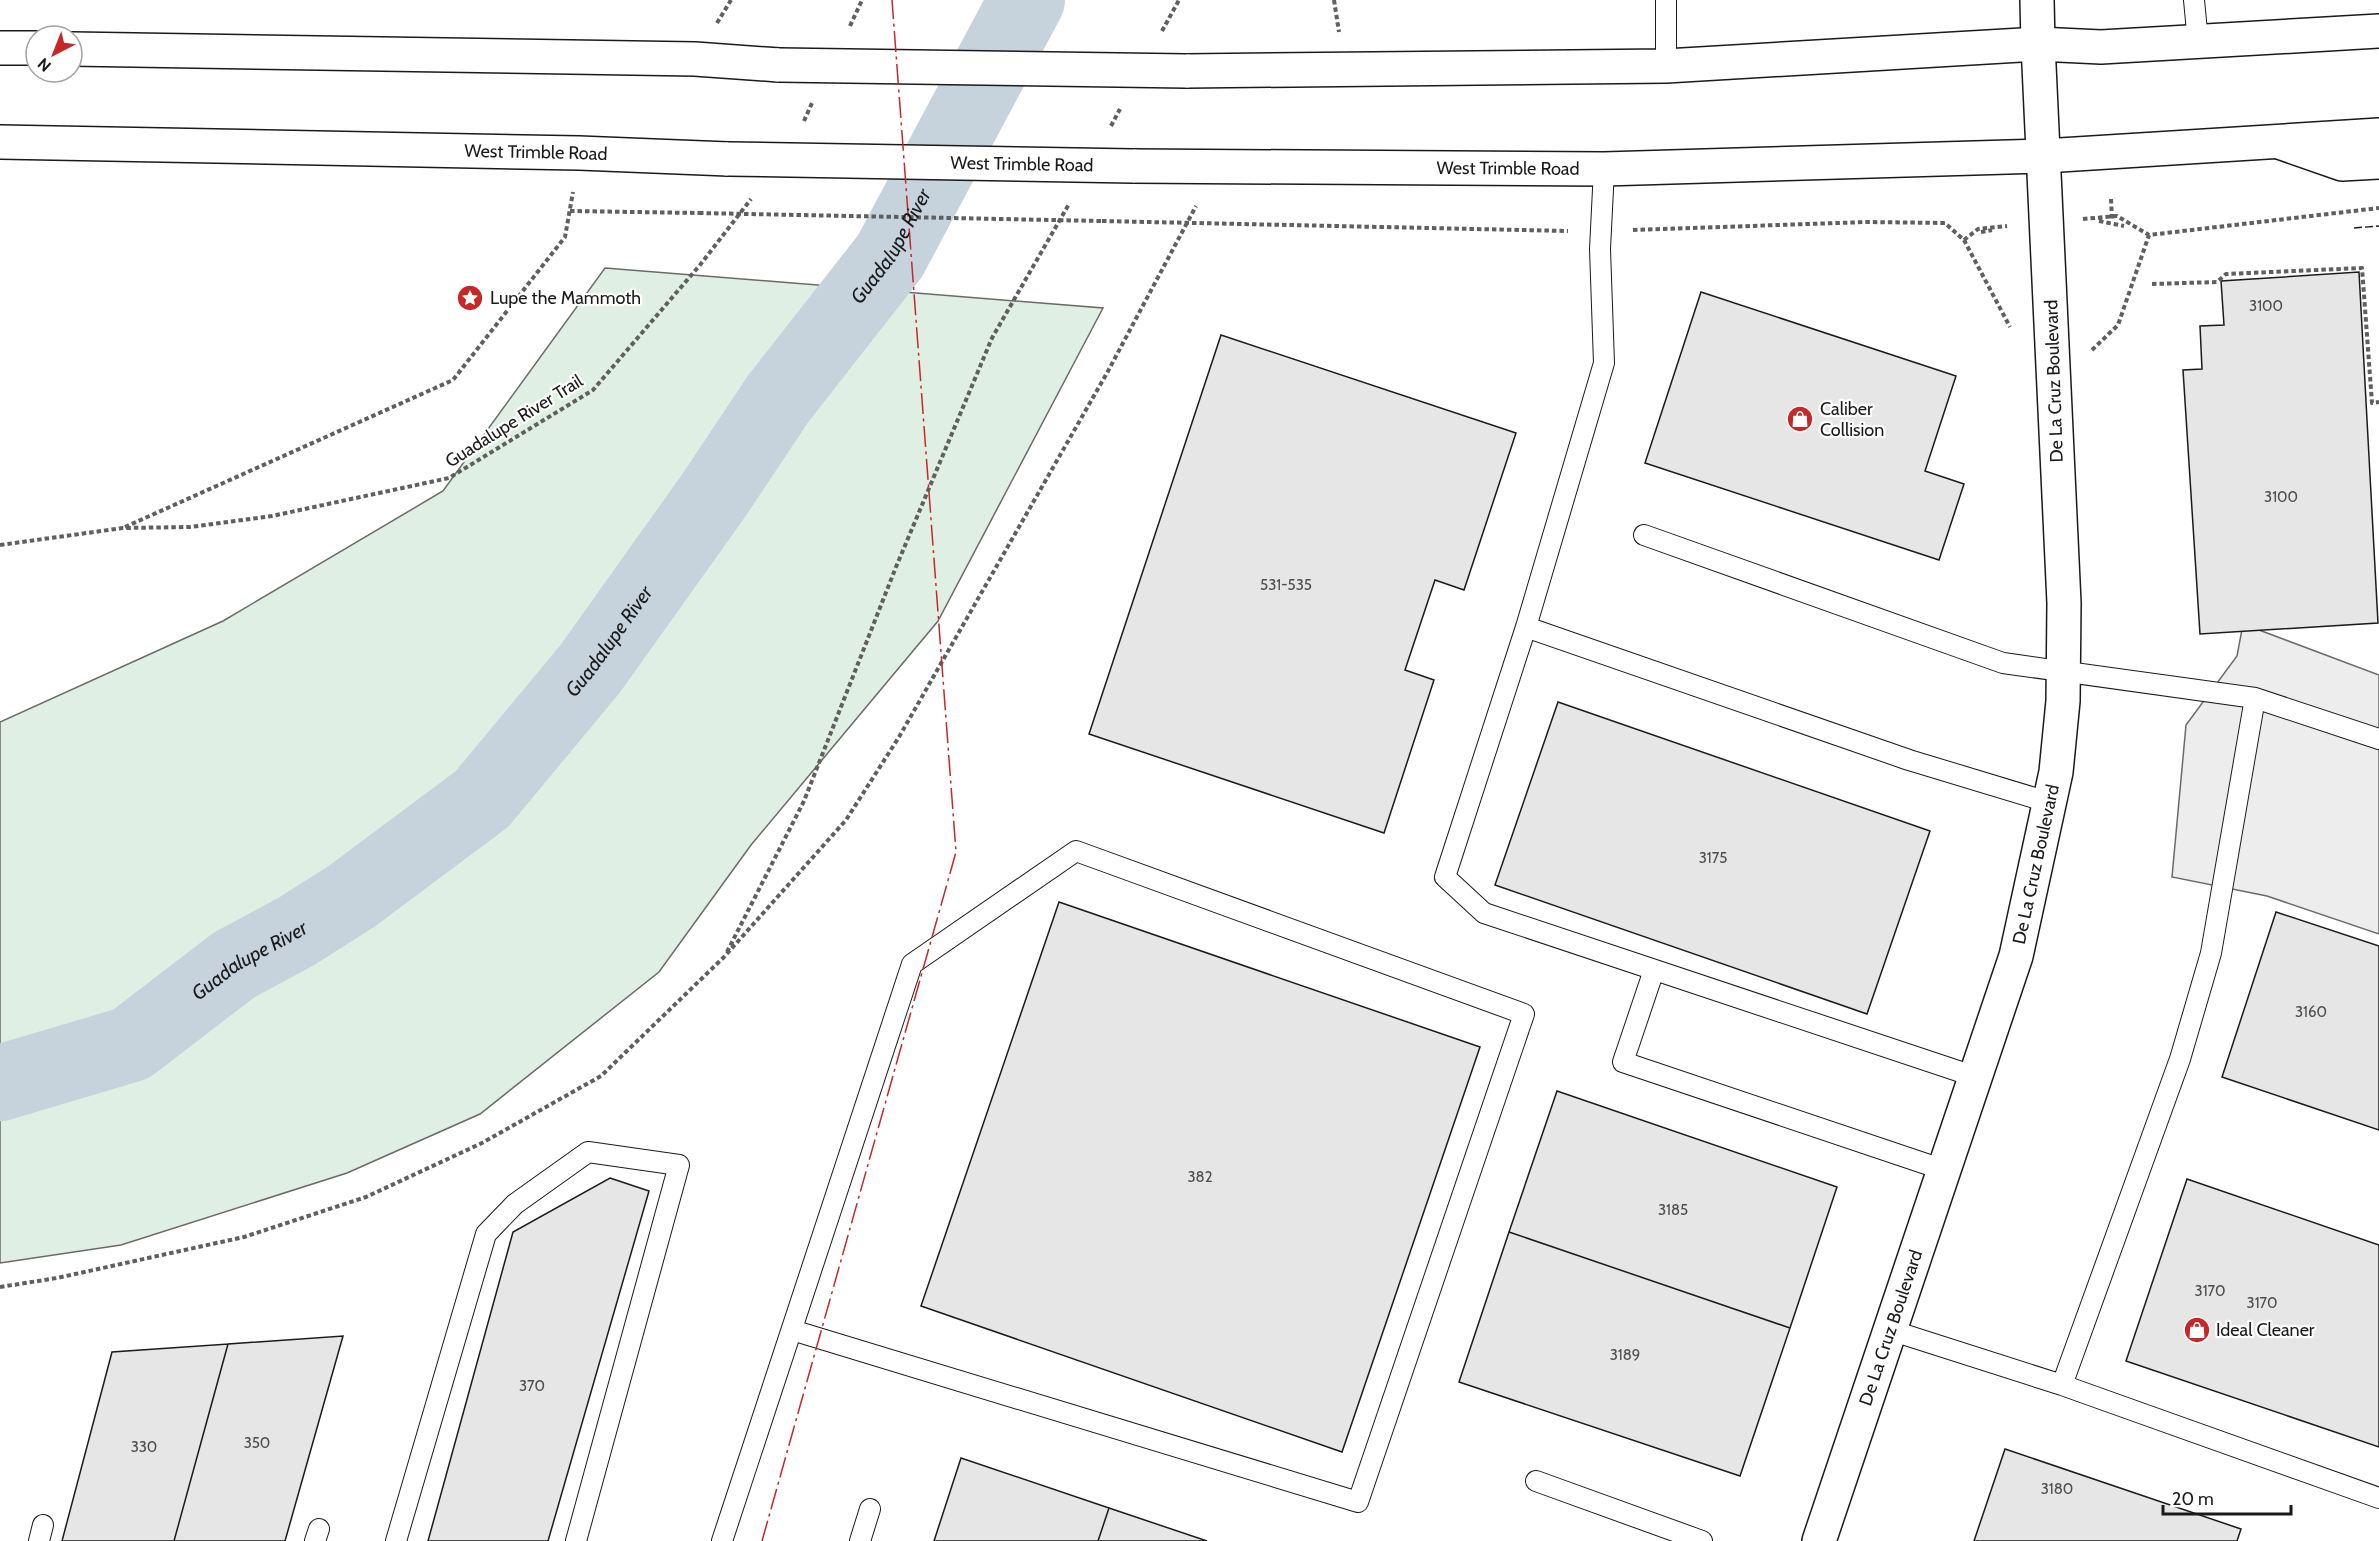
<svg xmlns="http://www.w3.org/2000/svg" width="2379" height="1541" viewBox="0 0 2379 1541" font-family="Cabin,sans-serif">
<rect width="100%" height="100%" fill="#fff"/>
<path fill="#e0efe3" stroke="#6a6a6a" stroke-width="1.5" d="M 605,268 L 1103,308 L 938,621 L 751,845 L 659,972 L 480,1114 L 347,1173 L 121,1245 L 0,1263 L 0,722 L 223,621 L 443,491 Z"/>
<path fill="#ededed" stroke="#6a6a6a" stroke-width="1.5" d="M 2243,624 L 2379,675 L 2379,934 L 2267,896 L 2172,877 L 2186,725 L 2237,656 Z"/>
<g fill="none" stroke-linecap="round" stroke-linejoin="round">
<path stroke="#c6d2dc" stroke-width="76" id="s1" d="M 0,1083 L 131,1044 L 234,965 L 297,931 L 352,896 L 482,799 L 590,669 L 712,498 L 778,399 L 890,256 L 1027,0"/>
</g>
<path fill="#e6e6e6" stroke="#1a1a1a" stroke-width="1.5" d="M 2359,272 L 2378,623 L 2200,634 L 2183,370 L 2202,369 L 2200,326 L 2224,325 L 2221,281 Z
M 1701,292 L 1956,376 L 1925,471 L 1964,484 L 1939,560 L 1645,463 Z
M 1221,335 L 1516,433 L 1464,590 L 1435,580 L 1405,670 L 1434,680 L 1384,833 L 1089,734 Z
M 1558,702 L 1930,831 L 1867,1014 L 1495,885 Z
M 1059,902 L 1480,1047 L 1342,1452 L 921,1306 Z
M 2276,912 L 2379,946 L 2379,1130 L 2222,1077 Z
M 1557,1091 L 1837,1187 L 1790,1328 L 1509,1232 Z
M 610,1178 L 649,1191 L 548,1541 L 428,1541 L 513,1232 Z
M 2187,1179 L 2379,1245 L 2379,1447 L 2126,1361 Z
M 1509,1232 L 1790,1328 L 1740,1476 L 1459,1382 Z
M 343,1336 L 285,1541 L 174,1541 L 228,1344 Z
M 228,1344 L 174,1541 L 62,1541 L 112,1352 Z
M 2005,1449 L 2241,1529 L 2237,1541 L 1974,1541 Z
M 961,1458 L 1109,1508 L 1098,1541 L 934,1541 Z
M 1109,1508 L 1207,1541 L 1098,1541 Z"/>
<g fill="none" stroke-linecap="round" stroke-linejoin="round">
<g stroke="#1a1a1a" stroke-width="22">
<path id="service" d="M 2194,0 L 2198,42
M 1666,66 L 1666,0
M 1604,169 L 1600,249 L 1604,363 L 1526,627 L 1445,877 L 1484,913 L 1976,1077
M 1644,535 L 2003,663 L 2255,698 L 2379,739
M 1526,627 L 1909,760 L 2051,803
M 1654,970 L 1623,1062 L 1944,1170
M 1890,1330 L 2062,1385 L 2379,1498
M 2062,1385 L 2180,1059 L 2211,953 L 2255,698
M 1536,1481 L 1702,1541
M 39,1541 L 43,1525
M 315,1541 L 319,1529
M 396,1541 L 486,1234 L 515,1204 L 588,1152 L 679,1165 L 576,1541
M 722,1541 L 912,964 L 1076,851 L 1524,1014 L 1358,1502 L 792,1330
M 860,1541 L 870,1509"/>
</g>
<g stroke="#1a1a1a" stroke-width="36">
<path id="minor" d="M 2037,0 L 2038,44"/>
</g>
<g stroke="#1a1a1a" stroke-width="36">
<g id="secondary">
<path id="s2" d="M 1819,1541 L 2016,956 L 2056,772 L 2063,701 L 2064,603 L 2038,44"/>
</g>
</g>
<g stroke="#1a1a1a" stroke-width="36">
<g id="primary">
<path d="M 0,48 L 36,48"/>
<path d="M 72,49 L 695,59 L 779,65"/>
<path d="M 1186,71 L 1666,66 L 2038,44 L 2101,47 L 2379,31"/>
<path id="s3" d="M 0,142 L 579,153 L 728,159"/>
<path id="s4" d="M 1133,166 L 1604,169 L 2044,156 L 2379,135"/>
</g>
</g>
<g stroke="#1a1a1a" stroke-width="36">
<path id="motorway" d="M 2279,142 L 2342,164 L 2379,162"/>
</g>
<path stroke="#5f5f5f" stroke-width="4" stroke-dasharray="4.5 3" stroke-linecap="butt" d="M 1334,0 L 1339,32
M 717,23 L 731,0
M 850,26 L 862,0
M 1162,31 L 1179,0
M 804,121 L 812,103
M 1111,126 L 1120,109
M 2111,199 L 2112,219
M 570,211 L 699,213
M 2083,219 L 2117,216 L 2149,235 L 2379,208
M 1102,221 L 1568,231
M 2099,221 L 2124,226
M 1633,230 L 1866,222 L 1945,223 L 1964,240 L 2010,327
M 1981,232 L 1992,230
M 1964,240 L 1978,229 L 2007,226
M 2152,284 L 2217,282 L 2226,274 L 2362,268 L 2372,403 L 2379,402
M 2092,350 L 2118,325 L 2149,235
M 125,527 L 453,380 L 565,237 L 573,192
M 0,545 L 123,528 L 190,527 L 272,516 L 449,478 L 593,390 L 700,265 L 751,199
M 727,952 L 804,801 L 896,567 L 992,338 L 1069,204
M 0,1287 L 57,1278 L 244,1237 L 366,1197 L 482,1143 L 601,1076 L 724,957 L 846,820 L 899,737 L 1107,373 L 1196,206"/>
<use href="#service" stroke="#fff" stroke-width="20"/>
<use href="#minor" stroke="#fff" stroke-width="33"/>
<use href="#secondary" stroke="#fff" stroke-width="33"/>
<use href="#primary" stroke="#fff" stroke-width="33"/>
<use href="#motorway" stroke="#fff" stroke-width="33"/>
<g stroke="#1a1a1a" stroke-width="36" stroke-linecap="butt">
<g id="primary-bridge">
<path d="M 779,65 L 1186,71"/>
<path id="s5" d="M 728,159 L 1133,166"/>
</g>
</g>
<path stroke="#5f5f5f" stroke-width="4" stroke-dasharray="4.5 3" stroke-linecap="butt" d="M 699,213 L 1102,221"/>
<use href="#primary-bridge" stroke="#fff" stroke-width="33"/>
<path stroke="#1a1a1a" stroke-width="1.5" stroke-dasharray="8 3" stroke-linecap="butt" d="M 2354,228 L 2379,226"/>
<path stroke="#c62828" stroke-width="1.5" stroke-dasharray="21 4.5 3 4.5" stroke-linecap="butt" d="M 762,1541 L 956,852 L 892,0"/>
</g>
<defs>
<g id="sight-disc" transform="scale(1.35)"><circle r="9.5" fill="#c62828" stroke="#fff"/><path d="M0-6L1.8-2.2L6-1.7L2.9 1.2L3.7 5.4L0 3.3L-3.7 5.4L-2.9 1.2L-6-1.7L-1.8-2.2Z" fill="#fff"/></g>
<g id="shop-disc" transform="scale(1.35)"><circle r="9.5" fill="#c62828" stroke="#fff"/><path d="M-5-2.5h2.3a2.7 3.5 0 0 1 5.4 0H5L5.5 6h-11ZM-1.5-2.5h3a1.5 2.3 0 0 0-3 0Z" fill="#fff"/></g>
</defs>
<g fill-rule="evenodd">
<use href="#sight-disc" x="470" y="298"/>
<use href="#shop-disc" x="1800" y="419"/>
<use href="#shop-disc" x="2197" y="1330"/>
</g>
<g text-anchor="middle" stroke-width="4.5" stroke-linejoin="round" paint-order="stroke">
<g font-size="15" fill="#4d4d4d">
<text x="2266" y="311">3100</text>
<text x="2281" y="502">3100</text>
<text x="1286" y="590">531-535</text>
<text x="1713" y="863">3175</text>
<text x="2311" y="1017">3160</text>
<text x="1200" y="1182">382</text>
<text x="1673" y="1215">3185</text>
<text x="2210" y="1296">3170</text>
<text x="2262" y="1308">3170</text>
<text x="1625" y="1360">3189</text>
<text x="532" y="1391">370</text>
<text x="257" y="1448">350</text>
<text x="144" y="1452">330</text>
<text x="2057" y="1494">3180</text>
</g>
<g font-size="18" fill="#1a1a1a" stroke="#fff">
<text dy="6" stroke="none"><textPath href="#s3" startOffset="536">West Trimble Road</textPath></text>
<text dy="6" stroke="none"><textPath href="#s5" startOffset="294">West Trimble Road</textPath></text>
<text dy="6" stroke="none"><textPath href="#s4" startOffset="375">West Trimble Road</textPath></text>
<text transform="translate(2054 381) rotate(-92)" y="6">De La Cruz Boulevard</text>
<text transform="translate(514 421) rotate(-32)" y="6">Guadalupe River Trail</text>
<text dy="6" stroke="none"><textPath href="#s2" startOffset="711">De La Cruz Boulevard</textPath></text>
<text dy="6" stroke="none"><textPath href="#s2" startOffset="225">De La Cruz Boulevard</textPath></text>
</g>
<g font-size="18" fill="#1a1a1a" stroke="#fff" text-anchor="start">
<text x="490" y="304">Lupe the Mammoth</text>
<text x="1820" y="415">Caliber<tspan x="1820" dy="21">Collision</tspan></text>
<text x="2216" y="1336">Ideal Cleaner</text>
</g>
<g font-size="20" font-style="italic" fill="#1a1a1a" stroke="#fff">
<text dy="7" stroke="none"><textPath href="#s1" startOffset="1254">Guadalupe River</textPath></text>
<text dy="7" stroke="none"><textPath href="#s1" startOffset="768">Guadalupe River</textPath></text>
<text dy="7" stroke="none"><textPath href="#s1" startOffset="282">Guadalupe River</textPath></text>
</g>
</g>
<g transform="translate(54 54) rotate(222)"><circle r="28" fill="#ffffff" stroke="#a3a3a3" stroke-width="1.5"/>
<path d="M0-4.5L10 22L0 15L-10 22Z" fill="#c62828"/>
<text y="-9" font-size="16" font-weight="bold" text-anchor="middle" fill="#1a1a1a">N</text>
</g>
<path d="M2163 1505v9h128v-9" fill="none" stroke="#1a1a1a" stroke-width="3"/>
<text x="2172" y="1505" font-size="18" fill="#1a1a1a" stroke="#ffffff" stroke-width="4.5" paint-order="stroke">20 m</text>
</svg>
